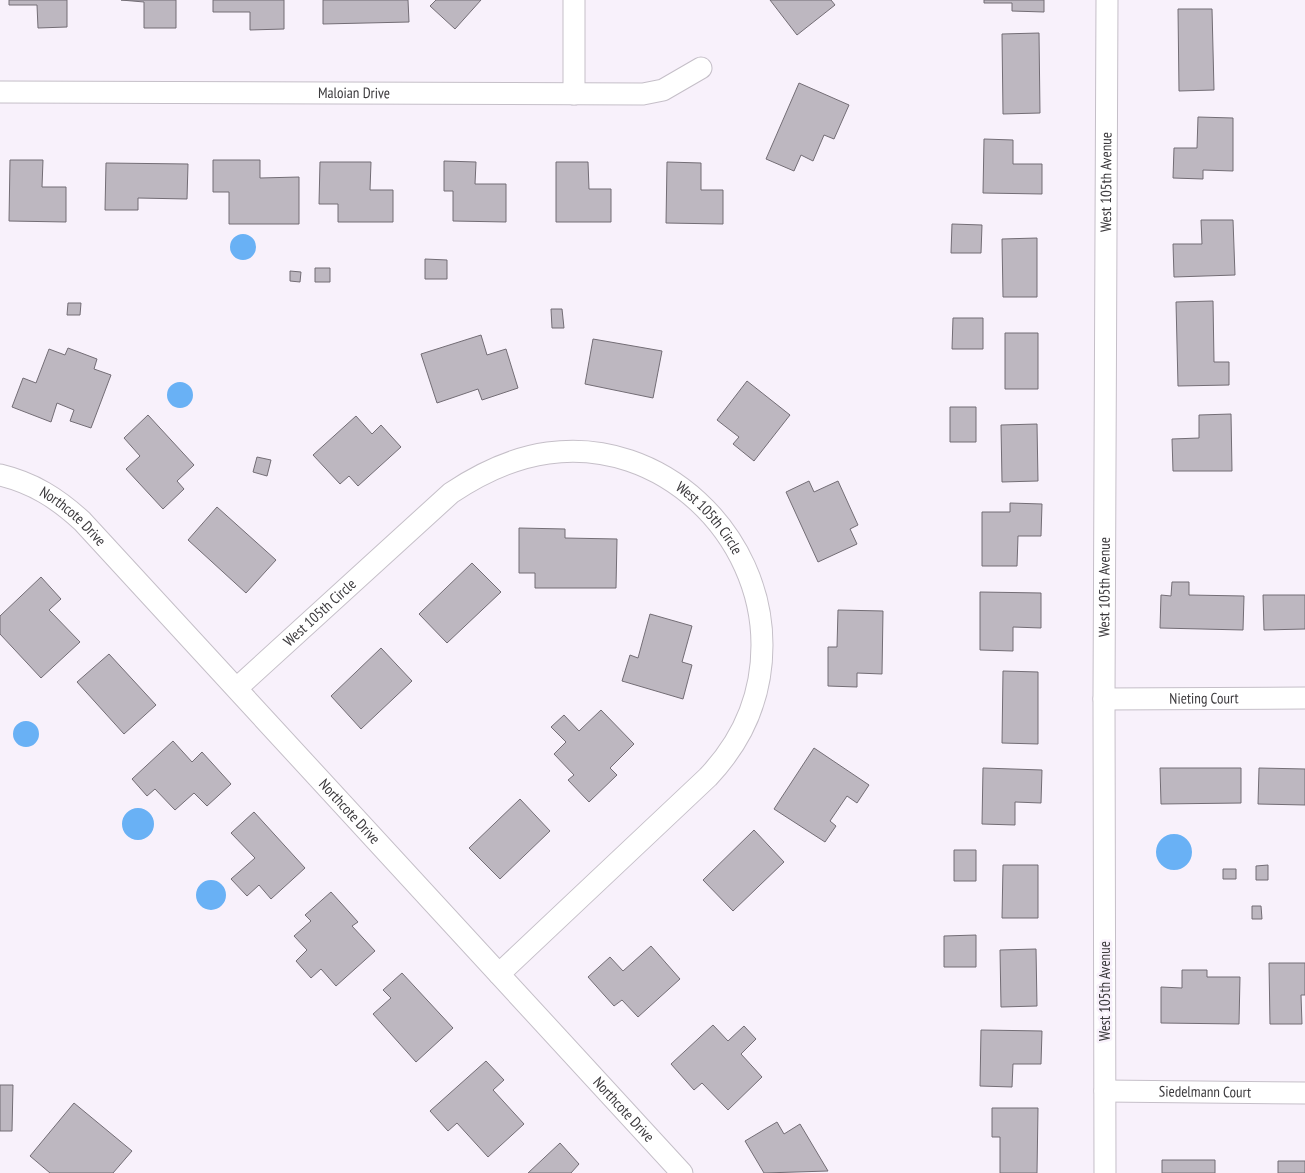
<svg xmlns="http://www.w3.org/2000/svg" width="1305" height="1173" viewBox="0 0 1305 1173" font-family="'PT Sans Narrow',sans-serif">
<rect width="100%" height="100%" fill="#f8f1fb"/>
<path fill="#69b1f5" d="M230 247a13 13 0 1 1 26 0a13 13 0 1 1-26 0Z
M167 395a13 13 0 1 1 26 0a13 13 0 1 1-26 0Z
M13 734a13 13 0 1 1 26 0a13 13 0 1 1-26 0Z
M122 824a16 16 0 1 1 32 0a16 16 0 1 1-32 0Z
M1156 852a18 18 0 1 1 36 0a18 18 0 1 1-36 0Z
M196 895a15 15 0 1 1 30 0a15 15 0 1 1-30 0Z"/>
<path fill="#bdb7c0" stroke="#736d75" d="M 9,0 L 67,0 L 67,27 L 38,28 L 37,5 L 9,5 Z
M 121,0 L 176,0 L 176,28 L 144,28 L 144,2 Z
M 213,0 L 284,0 L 284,29 L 250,30 L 250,12 L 213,12 Z
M 323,0 L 408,0 L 409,22 L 323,24 Z
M 436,0 L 481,0 L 455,29 L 430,6 Z
M 770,0 L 831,0 L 835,5 L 797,35 Z
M 984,0 L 1044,0 L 1044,12 L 1012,11 L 1012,3 L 984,3 Z
M 1178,9 L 1212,9 L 1214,90 L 1179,91 Z
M 1039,33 L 1040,113 L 1003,114 L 1002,34 Z
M 799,83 L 849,105 L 834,139 L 824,135 L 813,161 L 801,155 L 794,171 L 766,159 Z
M 1198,117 L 1233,118 L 1233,171 L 1203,170 L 1203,179 L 1173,178 L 1174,148 L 1197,148 Z
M 984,139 L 1013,140 L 1013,164 L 1042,164 L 1042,194 L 983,193 Z
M 10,160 L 43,160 L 42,187 L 66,187 L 66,222 L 9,221 Z
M 213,160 L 260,160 L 260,178 L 299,177 L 299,224 L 229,224 L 229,192 L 213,192 Z
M 444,161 L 476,162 L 475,184 L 506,184 L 506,222 L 453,221 L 453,191 L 444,191 Z
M 320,162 L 371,162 L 370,190 L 393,190 L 393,222 L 338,222 L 338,204 L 319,204 Z
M 556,162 L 588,162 L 589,189 L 611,189 L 611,222 L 556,222 Z
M 667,162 L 701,163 L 701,190 L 723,190 L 723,224 L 666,223 Z
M 106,163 L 188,164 L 187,199 L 138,198 L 138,210 L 105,210 Z
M 1201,220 L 1233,220 L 1235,275 L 1174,277 L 1173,244 L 1202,244 Z
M 952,224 L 982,225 L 981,253 L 951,253 Z
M 1037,238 L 1037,297 L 1003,297 L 1002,239 Z
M 425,259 L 447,260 L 447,279 L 425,279 Z
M 315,268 L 330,268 L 330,282 L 315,282 Z
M 290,271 L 301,272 L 300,282 L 290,281 Z
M 1213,301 L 1214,362 L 1229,362 L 1229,385 L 1178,386 L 1176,302 Z
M 68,303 L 81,303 L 80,315 L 67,315 Z
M 551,309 L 562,309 L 564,328 L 552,328 Z
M 953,318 L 983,318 L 983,349 L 952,349 Z
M 1005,333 L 1038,333 L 1038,389 L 1005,389 Z
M 481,335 L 487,355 L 506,349 L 518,388 L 482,400 L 478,389 L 437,403 L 421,354 Z
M 593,339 L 662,351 L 653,398 L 585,384 Z
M 68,348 L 97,359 L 94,369 L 111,375 L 91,428 L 70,421 L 74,410 L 57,403 L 51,422 L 12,407 L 23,378 L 36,383 L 49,349 L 65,355 Z
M 747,381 L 790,415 L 754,461 L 733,444 L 739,437 L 717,420 Z
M 950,407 L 976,407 L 976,442 L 950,442 Z
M 1231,414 L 1232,471 L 1173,471 L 1172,439 L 1199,438 L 1199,415 Z
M 148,415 L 194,465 L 177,481 L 184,489 L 163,509 L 126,469 L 140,456 L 124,438 Z
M 356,416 L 372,434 L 381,425 L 401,447 L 358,486 L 349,476 L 340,484 L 313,455 Z
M 1037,424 L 1038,481 L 1002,482 L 1001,425 Z
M 257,457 L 271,460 L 267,476 L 253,472 Z
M 809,481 L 814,492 L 838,481 L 858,525 L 850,529 L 857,544 L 818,562 L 786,492 Z
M 1010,503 L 1042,504 L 1041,536 L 1018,536 L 1017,566 L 982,566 L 982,512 L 1010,512 Z
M 217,507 L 276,560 L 246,593 L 188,540 Z
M 519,528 L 565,529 L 565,538 L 617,539 L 616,588 L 535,588 L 535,573 L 519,573 Z
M 472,563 L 501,592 L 447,643 L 419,614 Z
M 41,577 L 61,599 L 49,610 L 80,642 L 41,678 L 0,634 L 0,616 Z
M 1172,582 L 1189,582 L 1189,595 L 1244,596 L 1243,630 L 1160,628 L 1161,595 L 1171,596 Z
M 980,592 L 1041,593 L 1041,628 L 1013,627 L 1013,651 L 980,650 Z
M 1263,595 L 1305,595 L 1305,629 L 1264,630 Z
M 838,610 L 883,611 L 882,674 L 857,673 L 857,687 L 828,686 L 828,647 L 837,647 Z
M 650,614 L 692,626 L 682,662 L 692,665 L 683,699 L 622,681 L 630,655 L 638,658 Z
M 381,648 L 412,681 L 361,729 L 331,696 Z
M 109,654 L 156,705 L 124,734 L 77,682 Z
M 1003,671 L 1038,672 L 1038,744 L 1002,743 Z
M 601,710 L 634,744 L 610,768 L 617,775 L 589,802 L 568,780 L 574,775 L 554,754 L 566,742 L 551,727 L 564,715 L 579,731 Z
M 173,741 L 192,762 L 202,752 L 231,784 L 207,806 L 194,793 L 175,810 L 155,789 L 147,796 L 132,779 Z
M 814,748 L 869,785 L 857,803 L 847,796 L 830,821 L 836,826 L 825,842 L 774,809 Z
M 983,768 L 1042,770 L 1041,803 L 1015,802 L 1015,825 L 982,824 Z
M 1160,768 L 1241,768 L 1241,803 L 1161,804 Z
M 1259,768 L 1305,769 L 1305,805 L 1258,804 Z
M 520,799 L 550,831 L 500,879 L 469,848 Z
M 254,812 L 305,868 L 271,899 L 259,885 L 247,896 L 231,879 L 255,858 L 231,833 Z
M 754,830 L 784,862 L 733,911 L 703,880 Z
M 954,850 L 976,850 L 976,881 L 954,881 Z
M 1003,865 L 1038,865 L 1038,918 L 1002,918 Z
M 1268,865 L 1268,880 L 1256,880 L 1256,866 Z
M 1223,869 L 1236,869 L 1236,879 L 1223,879 Z
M 331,892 L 358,922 L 352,926 L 375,951 L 336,986 L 321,969 L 311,978 L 296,961 L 307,950 L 294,936 L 311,921 L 305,915 Z
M 1252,906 L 1261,906 L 1262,919 L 1252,919 Z
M 976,935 L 976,967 L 944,967 L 944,936 Z
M 651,946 L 680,979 L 638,1017 L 622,1000 L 614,1006 L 588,977 L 610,957 L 623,971 Z
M 1036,949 L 1037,1006 L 1001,1007 L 1000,950 Z
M 1269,963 L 1305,963 L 1305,995 L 1301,995 L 1302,1024 L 1270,1024 Z
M 1182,970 L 1207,970 L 1207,977 L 1240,977 L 1239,1024 L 1161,1023 L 1161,987 L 1182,988 Z
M 402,973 L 453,1028 L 416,1062 L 373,1014 L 391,998 L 383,990 Z
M 713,1025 L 728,1041 L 744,1026 L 756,1039 L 741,1054 L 762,1077 L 728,1110 L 702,1083 L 694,1090 L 671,1064 Z
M 981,1030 L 1042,1031 L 1041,1064 L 1013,1064 L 1012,1087 L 980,1086 Z
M 486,1061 L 504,1080 L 493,1090 L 524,1124 L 488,1157 L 457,1123 L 448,1131 L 430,1111 Z
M 0,1085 L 13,1085 L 12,1131 L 0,1131 Z
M 74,1103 L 132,1151 L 113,1173 L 50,1173 L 30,1156 Z
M 992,1108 L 1038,1108 L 1037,1173 L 1000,1173 L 1000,1137 L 992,1137 Z
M 777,1122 L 784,1134 L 800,1124 L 828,1171 L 764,1173 L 745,1141 Z
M 560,1143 L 579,1164 L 571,1173 L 528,1173 Z
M 1162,1160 L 1215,1160 L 1215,1173 L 1162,1173 Z
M 1278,1161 L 1305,1161 L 1305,1173 L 1278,1173 Z"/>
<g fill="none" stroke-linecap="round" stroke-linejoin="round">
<g stroke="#c5bfc8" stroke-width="23">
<g id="street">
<path id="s1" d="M 0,92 L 643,94 L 663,90 L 701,68"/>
<path d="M 574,94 L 574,0"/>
<path id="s2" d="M 0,475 C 33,483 57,498 82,521 L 682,1173"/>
<path id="s3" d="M 237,688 L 451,493 C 481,473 512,458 548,453 C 662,437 762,534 762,645 C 762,697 743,740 708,777 L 499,974"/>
<path id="s4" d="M 1104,699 L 1305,698"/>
<path id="s5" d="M 1105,1091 L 1305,1093"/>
<path id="s6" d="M 1105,1173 L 1104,699 L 1107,0"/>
</g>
</g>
<use href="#street" stroke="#fff" stroke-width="21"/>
</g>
<g text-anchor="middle" stroke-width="5" stroke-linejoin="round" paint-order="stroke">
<g font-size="15" fill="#3c3a3d" stroke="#f8f1fb">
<text dy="5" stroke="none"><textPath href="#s1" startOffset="354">Maloian Drive</textPath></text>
<text dy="5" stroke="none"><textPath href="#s6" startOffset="991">West 105th Avenue</textPath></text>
<text dy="5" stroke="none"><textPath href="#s2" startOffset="85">Northcote Drive</textPath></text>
<text dy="5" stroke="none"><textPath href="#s3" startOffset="578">West 105th Circle</textPath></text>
<text dy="5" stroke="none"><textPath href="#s6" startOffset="586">West 105th Avenue</textPath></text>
<text dy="5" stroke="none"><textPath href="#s3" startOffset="112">West 105th Circle</textPath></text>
<text dy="5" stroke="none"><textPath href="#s4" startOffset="100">Nieting Court</textPath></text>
<text dy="5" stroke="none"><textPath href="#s2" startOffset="490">Northcote Drive</textPath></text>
<text transform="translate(1105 991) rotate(-90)" y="5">West 105th Avenue</text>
<text dy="5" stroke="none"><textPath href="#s5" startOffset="100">Siedelmann Court</textPath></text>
<text dy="5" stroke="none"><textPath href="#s2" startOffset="895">Northcote Drive</textPath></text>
</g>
</g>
</svg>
